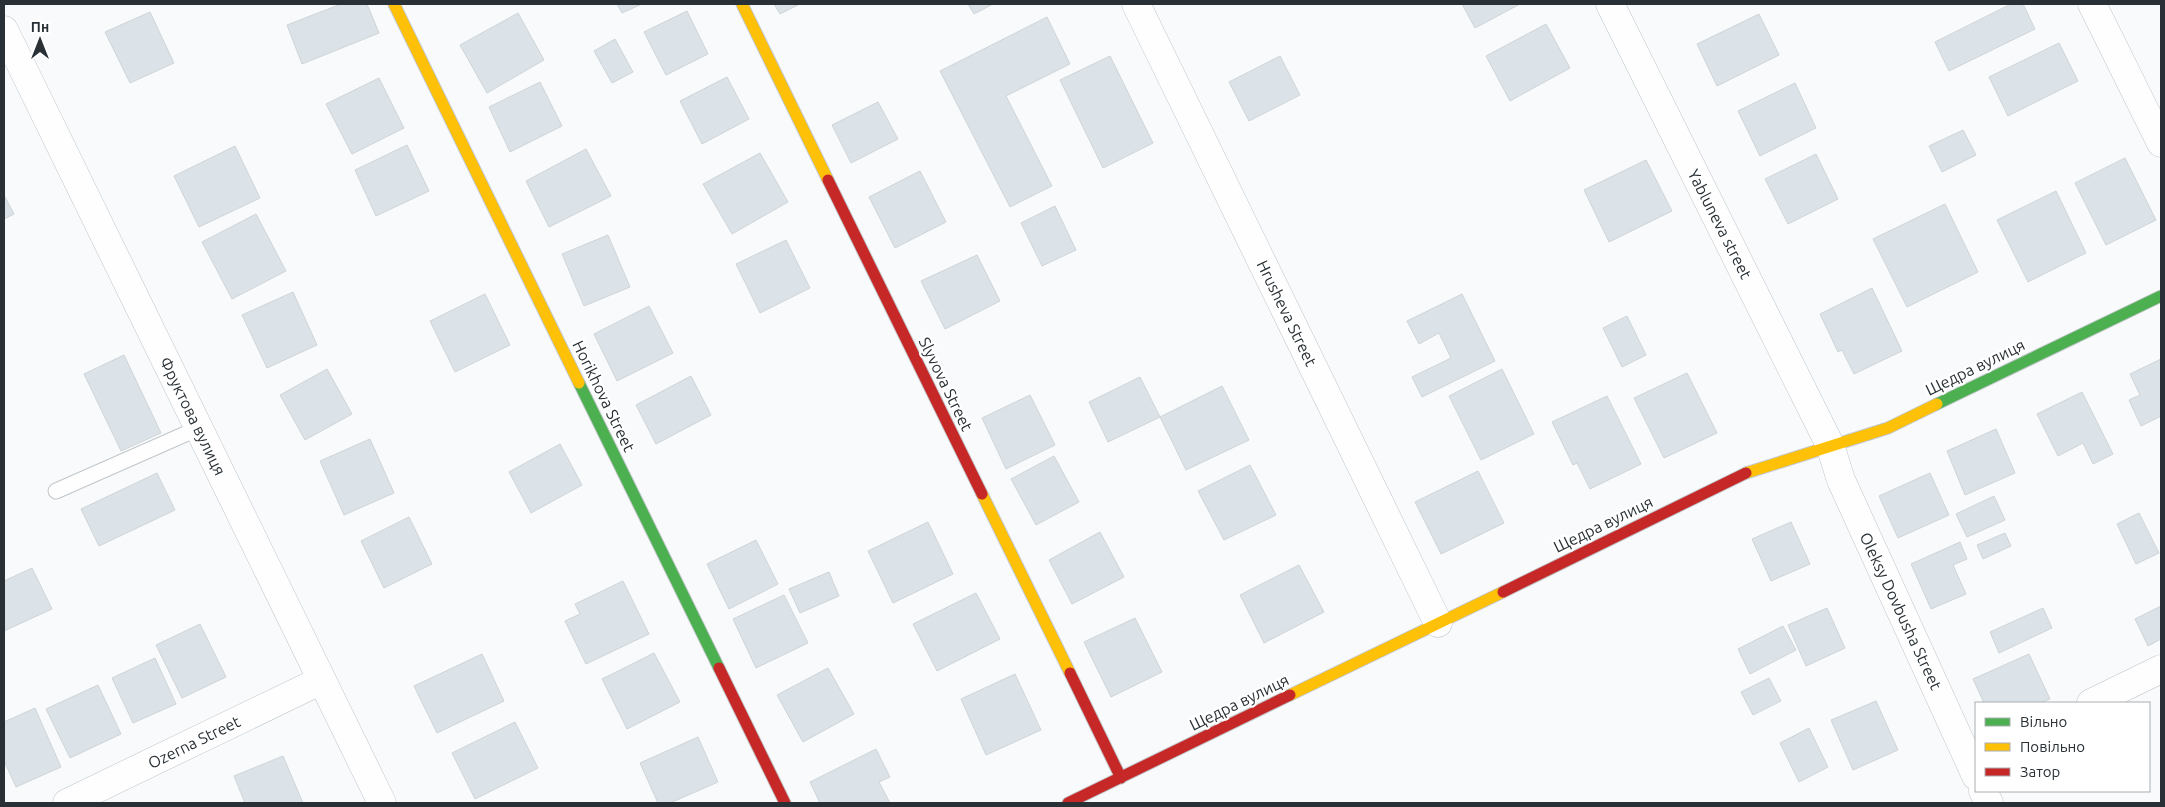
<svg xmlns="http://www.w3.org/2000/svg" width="2165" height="807" viewBox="0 0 2165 807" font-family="Ubuntu,sans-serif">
<rect width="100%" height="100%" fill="#f8fafc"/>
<path fill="#dbe3e8" stroke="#cfd4d7" d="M 341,4 L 367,4 L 379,33 L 302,64 L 287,25 Z
M 617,4 L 642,4 L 622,13 Z
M 774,4 L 800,4 L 780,14 Z
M 968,4 L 993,4 L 974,14 Z
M 1462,4 L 1520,4 L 1475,28 Z
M 2011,4 L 2023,4 L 2035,29 L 1949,71 L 1935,42 Z
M 687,11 L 708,54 L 666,75 L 644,32 Z
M 150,12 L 174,63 L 130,83 L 105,32 Z
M 518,13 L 544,60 L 487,93 L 460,45 Z
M 1759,14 L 1779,55 L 1717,86 L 1697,44 Z
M 1047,17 L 1070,64 L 1006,96 L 1052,186 L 1010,207 L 940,71 Z
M 1546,24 L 1570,68 L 1510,101 L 1486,56 Z
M 615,39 L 633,72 L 612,83 L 594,51 Z
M 2059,43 L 2078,81 L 2008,116 L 1989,77 Z
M 1110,56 L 1153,143 L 1103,168 L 1060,80 Z
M 1280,56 L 1300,95 L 1249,121 L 1229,82 Z
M 727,77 L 749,119 L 702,144 L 680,101 Z
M 379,78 L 404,128 L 352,154 L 326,104 Z
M 540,82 L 562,126 L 510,152 L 489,107 Z
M 1795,83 L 1816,128 L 1760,156 L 1738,111 Z
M 878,102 L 898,139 L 851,163 L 832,125 Z
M 1963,130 L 1976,155 L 1942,172 L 1929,146 Z
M 407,145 L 429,191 L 376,216 L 355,170 Z
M 235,146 L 260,198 L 199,227 L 174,176 Z
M 586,149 L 611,196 L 549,227 L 526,181 Z
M 760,153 L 788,202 L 732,234 L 703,184 Z
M 1816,154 L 1838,199 L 1788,224 L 1765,179 Z
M 2125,158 L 2156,220 L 2106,245 L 2075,183 Z
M 1646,160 L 1672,211 L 1609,242 L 1584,190 Z
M 920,171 L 946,222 L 895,248 L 869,197 Z
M 2056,191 L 2086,253 L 2028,282 L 1997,220 Z
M 4,195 L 14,214 L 4,219 Z
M 1945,204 L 1978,272 L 1907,307 L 1873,239 Z
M 1055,206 L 1076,250 L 1042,266 L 1021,223 Z
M 256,214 L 286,271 L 232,299 L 202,242 Z
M 608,235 L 630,287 L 584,306 L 562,254 Z
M 786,240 L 810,288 L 760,313 L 736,264 Z
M 977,255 L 1000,301 L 945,329 L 921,281 Z
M 1872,288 L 1902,351 L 1854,374 L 1842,350 L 1838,352 L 1820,314 Z
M 293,292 L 317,345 L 267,368 L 242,315 Z
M 485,294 L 510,345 L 455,372 L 430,321 Z
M 1462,294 L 1495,361 L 1422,397 L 1412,377 L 1451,358 L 1439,333 L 1419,344 L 1407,321 Z
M 649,306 L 673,353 L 617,381 L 594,334 Z
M 1627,316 L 1646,355 L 1622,367 L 1603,328 Z
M 124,355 L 161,433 L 121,451 L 84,374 Z
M 2161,359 L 2161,416 L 2141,426 L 2129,400 L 2140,395 L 2130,374 Z
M 327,369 L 352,414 L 305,440 L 280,395 Z
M 1502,369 L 1534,434 L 1481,460 L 1449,396 Z
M 1687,373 L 1717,433 L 1664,458 L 1634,398 Z
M 691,376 L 711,415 L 656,444 L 636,405 Z
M 1140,377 L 1160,417 L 1108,442 L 1089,402 Z
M 1222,386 L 1249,440 L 1186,470 L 1160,417 Z
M 2082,392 L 2113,454 L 2093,464 L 2083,443 L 2058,456 L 2037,414 Z
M 1030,395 L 1055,445 L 1006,469 L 982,418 Z
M 1607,396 L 1641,464 L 1590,489 L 1577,463 L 1573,465 L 1552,422 Z
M 1996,429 L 2015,473 L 1965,495 L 1947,451 Z
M 370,439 L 394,493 L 344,515 L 320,461 Z
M 560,444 L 582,485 L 531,513 L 509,472 Z
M 1054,456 L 1079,502 L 1036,525 L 1011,479 Z
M 1250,465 L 1276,515 L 1224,540 L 1198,491 Z
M 1478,471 L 1504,523 L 1441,554 L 1415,502 Z
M 157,473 L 175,510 L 99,546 L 81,509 Z
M 1930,473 L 1949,515 L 1898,538 L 1879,496 Z
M 1994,496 L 2005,520 L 1967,537 L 1956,514 Z
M 2139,513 L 2159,553 L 2136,564 L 2117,524 Z
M 409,517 L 432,564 L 384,588 L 361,541 Z
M 928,522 L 953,574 L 893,603 L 868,551 Z
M 1791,522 L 1810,564 L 1771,581 L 1752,539 Z
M 1100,532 L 1124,577 L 1072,604 L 1049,560 Z
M 2005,533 L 2011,546 L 1983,559 L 1977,545 Z
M 756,540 L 778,584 L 729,609 L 707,564 Z
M 1960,542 L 1967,559 L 1953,565 L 1966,594 L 1931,609 L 1911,564 Z
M 1299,565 L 1324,612 L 1264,643 L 1240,595 Z
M 32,568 L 52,609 L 4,631 L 4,581 Z
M 829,572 L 839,596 L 800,613 L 789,589 Z
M 623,581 L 649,634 L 586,664 L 565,621 L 580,614 L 575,604 Z
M 976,593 L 1000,639 L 937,671 L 913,624 Z
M 784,595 L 808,643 L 756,668 L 733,619 Z
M 2161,606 L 2161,639 L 2148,646 L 2135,619 Z
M 1827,608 L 1845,648 L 1806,666 L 1788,625 Z
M 2043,608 L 2052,628 L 1999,653 L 1990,632 Z
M 1135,618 L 1162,672 L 1111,697 L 1084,642 Z
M 200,624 L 226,677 L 182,698 L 156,645 Z
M 1783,626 L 1796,650 L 1750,674 L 1738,649 Z
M 654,653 L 680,702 L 627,729 L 602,679 Z
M 482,654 L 504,701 L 437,733 L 414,686 Z
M 2029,654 L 2050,699 L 2040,703 L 1984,703 L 1973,679 Z
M 155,658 L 176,704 L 133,723 L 112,678 Z
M 828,668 L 854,714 L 803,742 L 777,695 Z
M 1015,674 L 1041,730 L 986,755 L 961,699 Z
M 1769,678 L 1781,701 L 1753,715 L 1741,692 Z
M 98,685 L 121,734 L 70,758 L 46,709 Z
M 1876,701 L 1898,750 L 1853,770 L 1831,720 Z
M 35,708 L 61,767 L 16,787 L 4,761 L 4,722 Z
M 515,722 L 538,768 L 475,799 L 452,753 Z
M 1809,728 L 1828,767 L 1799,782 L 1780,743 Z
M 698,737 L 718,782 L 670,803 L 658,803 L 640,763 Z
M 876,749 L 890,777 L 879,782 L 890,803 L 820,803 L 810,782 Z
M 283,756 L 303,803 L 245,803 L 234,776 Z"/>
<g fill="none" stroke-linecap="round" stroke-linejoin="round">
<g stroke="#c1c6c9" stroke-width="17">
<path id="lane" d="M 56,491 L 199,428"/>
</g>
<g stroke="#c1c6c9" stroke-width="29">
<path id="street" d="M 1136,4 L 1438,623
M 1610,4 L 1830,445 L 1841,480 L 1976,776
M 2092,4 L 2161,143
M 4,30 L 382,803
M 2091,703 L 2161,669
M 1983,791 L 1989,803
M 67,803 L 322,680"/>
</g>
<g stroke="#c1c6c9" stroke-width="13">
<path id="fast" d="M 579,383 L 719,668
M 1937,404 L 2161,296"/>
</g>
<g stroke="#c1c6c9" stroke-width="13">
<path id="slow" d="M 394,4 L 579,383
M 742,4 L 828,180
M 1746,473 L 1888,428 L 1937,404
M 982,494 L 1070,673
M 1290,695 L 1503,592"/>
</g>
<g stroke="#c1c6c9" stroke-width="13">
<path id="jam" d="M 828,180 L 982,494
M 1503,592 L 1746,473
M 719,668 L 785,803
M 1070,673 L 1121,778
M 1068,803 L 1290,695"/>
</g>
<use href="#lane" stroke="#fefeff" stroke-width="15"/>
<use href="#street" stroke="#fefeff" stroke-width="28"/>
<use href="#fast" stroke="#4caf50" stroke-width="11"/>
<use href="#slow" stroke="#ffc107" stroke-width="11"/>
<use href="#jam" stroke="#c62828" stroke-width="11"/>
</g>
<g text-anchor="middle" stroke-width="4.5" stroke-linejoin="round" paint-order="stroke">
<g font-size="16" fill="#293136" stroke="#fff">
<text transform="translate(1720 224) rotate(63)" y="6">Yabluneva street</text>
<text transform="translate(1287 313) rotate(64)" y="6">Hrusheva Street</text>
<text transform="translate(1975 367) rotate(-26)" y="6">Щедра вулиця</text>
<text transform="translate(946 384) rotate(64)" y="6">Slyvova Street</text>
<text transform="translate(604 396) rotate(64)" y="6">Horikhova Street</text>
<text transform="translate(193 416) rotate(64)" y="6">Фруктова вулиця</text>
<text transform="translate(1603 524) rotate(-26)" y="6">Щедра вулиця</text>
<text transform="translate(1901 611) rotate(65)" y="6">Oleksy Dovbusha Street</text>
<text transform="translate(1239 702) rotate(-26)" y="6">Щедра вулиця</text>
<text transform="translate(194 742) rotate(-26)" y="6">Ozerna Street</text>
</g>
</g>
<rect width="2165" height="807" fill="none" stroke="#293136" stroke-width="10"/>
<rect x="1975" y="702" width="175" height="90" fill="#ffffff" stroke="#a9adaf"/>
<rect x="1985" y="718" width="25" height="8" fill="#4caf50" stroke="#a9adaf"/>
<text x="2020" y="727" font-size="15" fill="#293136">Вільно</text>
<rect x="1985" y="743" width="25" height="8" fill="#ffc107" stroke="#a9adaf"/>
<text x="2020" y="752" font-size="15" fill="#293136">Повільно</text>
<rect x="1985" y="768" width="25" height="8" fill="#c62828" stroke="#a9adaf"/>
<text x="2020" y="777" font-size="15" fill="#293136">Затор</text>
<g transform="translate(40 40)" stroke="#ffffff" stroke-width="4" paint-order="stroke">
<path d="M0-4L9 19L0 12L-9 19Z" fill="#293136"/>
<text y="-8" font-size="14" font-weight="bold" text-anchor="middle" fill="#293136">Пн</text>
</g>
</svg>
